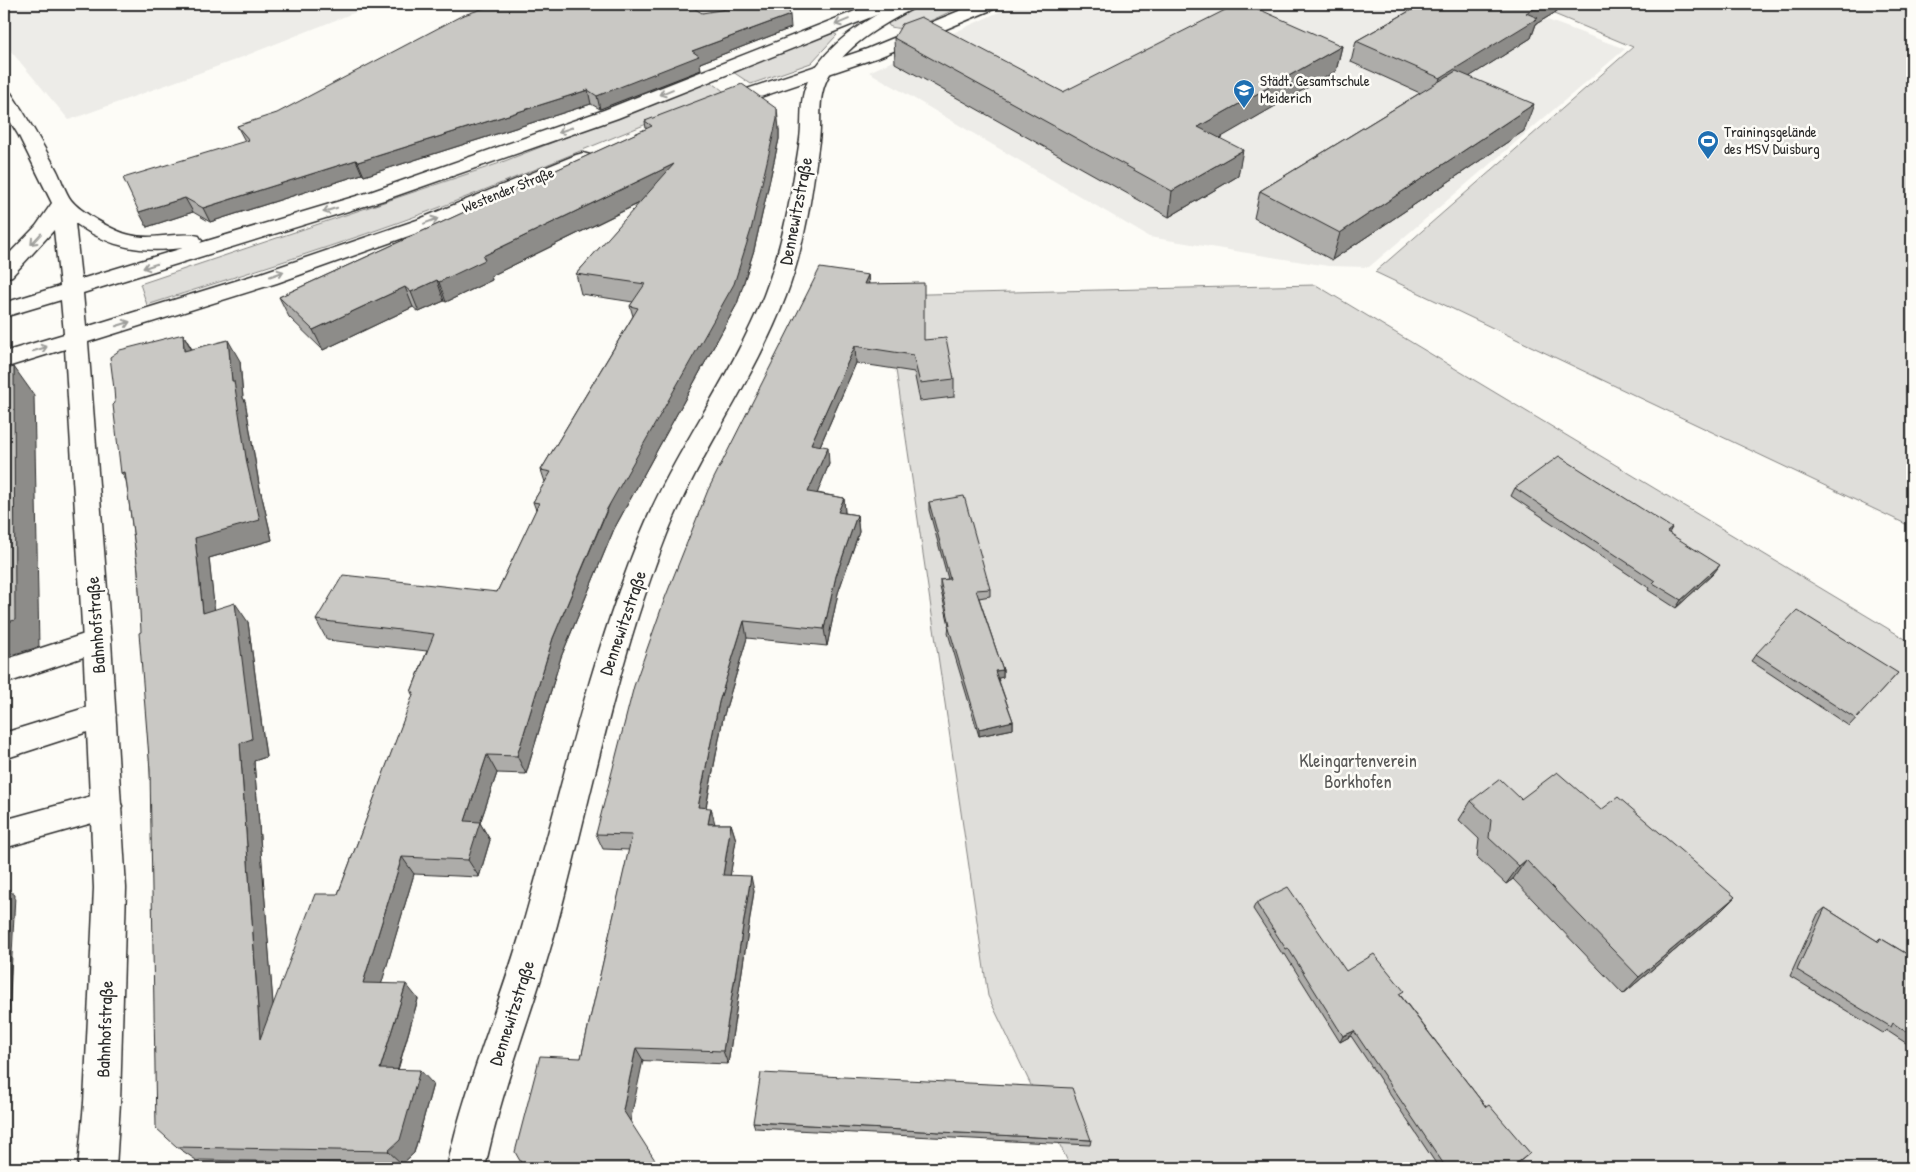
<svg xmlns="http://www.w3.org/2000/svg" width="1916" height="1172" viewBox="0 0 1916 1172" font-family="'Patrick Hand',sans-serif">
<rect width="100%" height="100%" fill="#fdfcf7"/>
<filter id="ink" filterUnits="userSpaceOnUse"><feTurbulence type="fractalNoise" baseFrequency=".02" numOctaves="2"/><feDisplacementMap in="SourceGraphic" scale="10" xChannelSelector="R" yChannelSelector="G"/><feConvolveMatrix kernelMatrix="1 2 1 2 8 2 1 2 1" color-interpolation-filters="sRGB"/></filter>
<g filter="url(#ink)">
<path fill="#edece8" d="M 4,4 L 376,4 L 235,60 L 69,120 L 4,43 Z
M 1016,4 L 1505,4 L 1625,49 L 1369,267 L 1328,266 L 1149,237 L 869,72 Z"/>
<path fill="#dfdeda" stroke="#858482" d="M 925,4 L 966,4 C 947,12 909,36 889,26 L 888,23 L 890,19 Z
M 1569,4 L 1912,4 L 1912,527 L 1375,272 L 1633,47 L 1554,14 Z
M 833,33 L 837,35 L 811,63 L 751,84 L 733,72 Z
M 710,81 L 726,93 C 630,129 535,171 438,208 C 342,244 244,274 147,305 L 140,284 L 497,164 Z
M 1316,285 L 1912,643 L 1912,1168 L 1071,1168 L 988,996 L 885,295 Z"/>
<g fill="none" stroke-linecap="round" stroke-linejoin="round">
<g stroke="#2b2b2b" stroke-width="3">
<path id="minor" d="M 896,4 L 917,4 L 914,8 C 882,25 845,45 827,79 C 817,100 822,119 819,141 C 812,193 805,246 786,296 C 755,379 700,451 667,534 C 617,661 592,794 557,925 C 535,1006 502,1085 485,1168 L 447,1168 C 464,1085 500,1006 523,924 C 561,793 589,660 641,533 C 675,450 731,378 764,295 C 783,245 792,192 800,139 C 803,117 798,98 810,77 C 829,43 862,22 896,4 Z
M 97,630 L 107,633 L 111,641 L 107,649 L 4,684 L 4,660 Z
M 101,703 L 112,706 L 116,715 L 112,724 L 4,759 L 4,733 Z
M 106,792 L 117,796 L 122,806 L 117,816 L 4,848 L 4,820 Z"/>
</g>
<g stroke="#2b2b2b" stroke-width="3">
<path id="major" d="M 873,4 L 897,4 L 894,8 L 618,118 L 384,200 L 83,293 L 86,327 L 261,273 L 417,220 L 576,155 L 583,153 L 590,155 L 593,159 L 590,163 L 431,228 L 277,283 L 88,342 L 111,641 L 126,888 L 120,1103 L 116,1168 L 78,1168 L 84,1103 L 94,888 L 83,641 L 65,349 L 4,368 L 4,352 L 64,334 L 61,300 L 4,317 L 4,303 L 60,286 L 54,230 L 12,276 L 4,278 L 4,259 L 36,226 L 52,203 L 19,136 L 4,111 L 4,91 L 11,93 C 27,117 42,143 56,169 C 61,178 65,192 71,200 C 80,212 115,232 130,235 C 153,241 177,231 199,236 L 202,241 L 200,243 L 370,192 L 604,110 ZM 75,223 C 111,248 140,253 183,248 L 81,279 Z
M 976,4 L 999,4 L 996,8 L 879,57 L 725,109 L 718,111 L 711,109 L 709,105 L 711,101 L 867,49 Z"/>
</g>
<use href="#minor" fill="#fdfcf7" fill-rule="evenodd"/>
<use href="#major" fill="#fdfcf7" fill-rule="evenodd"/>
</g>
<path fill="#adaca9" stroke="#2b2b2b" d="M 1422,4 L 1559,4 L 1556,12 L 1536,24 L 1531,38 L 1470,76 L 1524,131 L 1332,260 L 1254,218 L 1260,191 L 1420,93 L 1351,62 L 1356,41 Z
M 702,13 L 791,28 L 700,63 L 701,70 L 600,109 L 591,104 L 364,176 L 362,174 L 210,222 L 193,212 L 147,227 L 245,141 L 237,126 Z
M 894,38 L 1063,92 L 1342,46 L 1336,71 L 1219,138 L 1238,176 L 1169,217 L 895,63 Z
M 645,121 L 779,129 L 779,139 L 754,250 L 737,304 L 614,529 L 561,657 L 526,774 L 497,773 L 480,823 L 490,840 L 479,877 L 414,874 L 381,984 L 418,999 L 398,1070 L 433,1084 L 414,1153 L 402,1164 L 196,1160 L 177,1147 L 150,770 L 138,570 L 126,479 L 115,403 L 183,334 L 192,349 L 240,361 L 243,398 L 245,401 L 259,484 L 272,540 L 209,558 L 214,609 L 248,622 L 266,757 L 254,761 L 273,1006 L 338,894 L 413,696 L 411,692 L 427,651 L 327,640 L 316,620 L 497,592 L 536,510 L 533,502 L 545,482 L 541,470 L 633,316 L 630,306 L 633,302 L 581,294 L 576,274 L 640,203 L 491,276 L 492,280 L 446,302 L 444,301 L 419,312 L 413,307 L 323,350 L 289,317 L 279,297 L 646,129 Z
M 868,275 L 869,284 L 924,340 L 954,379 L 954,397 L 920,401 L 914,372 L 856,363 L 820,446 L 829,464 L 817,493 L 844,498 L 845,513 L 857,515 L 859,532 L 838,593 L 827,646 L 747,638 L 723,718 L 706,808 L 715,824 L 731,824 L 736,840 L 730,876 L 754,891 L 728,1064 L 581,1058 L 629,850 L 603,849 L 596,834 Z
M 1515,488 L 1672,528 L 1669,533 L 1714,573 L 1676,608 L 1648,590 L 1649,588 L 1511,496 Z
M 929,502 L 990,589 L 990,596 L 979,598 L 1003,670 L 1003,677 L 998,678 L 1013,721 L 1013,729 L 979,736 L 948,633 L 949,625 L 940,587 L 940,580 L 948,579 L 929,510 Z
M 1756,654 L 1898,673 L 1849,726 L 1751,661 Z
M 1521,799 L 1601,810 L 1735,897 L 1717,915 L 1623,994 L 1513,879 L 1506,884 L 1477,857 L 1479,839 L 1459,820 L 1471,801 Z
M 1256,903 L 1346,971 L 1401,996 L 1486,1107 L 1530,1153 L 1512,1168 L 1439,1168 L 1351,1036 L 1340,1042 L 1285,954 L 1283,955 L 1253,909 Z
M 1825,908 L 1877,941 L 1880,938 L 1912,957 L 1912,1047 L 1886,1030 L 1883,1033 L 1790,976 L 1818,914 Z
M 753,1122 L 1091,1140 L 1090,1145 L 755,1128 Z"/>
<path fill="#8d8c89" stroke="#2b2b2b" d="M 1542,4 L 1559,4 L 1556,12 L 1536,24 L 1531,38 L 1434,99 L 1440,78 L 1526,13 Z
M 790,15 L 791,28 L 700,63 L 701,70 L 600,109 L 597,96 L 692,51 Z
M 1342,46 L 1336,71 L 1194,153 L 1198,127 Z
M 588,90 L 591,104 L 364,176 L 358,162 Z
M 1534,104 L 1524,131 L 1332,260 L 1340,233 Z
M 777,109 L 779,129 L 779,139 L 754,250 L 737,304 L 614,529 L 561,657 L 526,774 L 517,756 L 553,638 Z
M 1243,150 L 1238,176 L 1169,217 L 1172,191 Z
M 356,160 L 362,174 L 210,222 L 203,208 Z
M 674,164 L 678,184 L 491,276 L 492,280 L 446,302 L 439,282 L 483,256 Z
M 185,198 L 193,212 L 147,227 L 139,212 Z
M 868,275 L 869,293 L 864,284 Z
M 437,280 L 444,301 L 419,312 L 411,292 Z
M 405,287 L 413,307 L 323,350 L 313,330 Z
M 183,334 L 194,354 L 184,351 Z
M 228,340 L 240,361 L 243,398 L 245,401 L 259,484 L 272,540 L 209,558 L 217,632 L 203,613 L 195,538 L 247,464 L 232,381 Z
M 855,346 L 856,363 L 813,462 L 811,444 Z
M 14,367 L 34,395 L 39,647 L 4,657 L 4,623 Z
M 828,447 L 829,464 L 811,509 L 808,492 Z
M 125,472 L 135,493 L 121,473 Z
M 844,498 L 845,515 L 838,512 Z
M 857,515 L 859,532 L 838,593 L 827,646 L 824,629 L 836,576 Z
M 1720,565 L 1714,573 L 1676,608 L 1681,600 Z
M 235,603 L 248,622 L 266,757 L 254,761 L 277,1054 L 260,1039 L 240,743 Z
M 744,621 L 747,638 L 723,718 L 703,823 L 698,807 L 719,702 Z
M 1003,670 L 1003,677 L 995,679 L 995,671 Z
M 1013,721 L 1013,729 L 979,736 L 979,729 Z
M 487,755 L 497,773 L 480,823 L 490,840 L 479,877 L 468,860 L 465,821 Z
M 711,808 L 715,824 L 708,824 Z
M 731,824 L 736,840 L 728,890 L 723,875 Z
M 402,857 L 414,874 L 377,999 L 363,983 Z
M 1526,860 L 1513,879 L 1506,884 L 1519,866 Z
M 751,876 L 754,891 L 728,1064 L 723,1051 Z
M 4,886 L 15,895 L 4,1115 Z
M 1735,897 L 1717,915 L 1623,994 L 1639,977 Z
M 406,984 L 418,999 L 394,1083 L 380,1069 Z
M 1354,1031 L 1351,1036 L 1340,1042 L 1343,1036 Z
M 636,1048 L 643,1060 L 630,1122 L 623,1110 Z
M 420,1070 L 433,1084 L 414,1153 L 402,1164 L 388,1151 Z"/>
<path fill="#c9c8c4" stroke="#2b2b2b" d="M 496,4 L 687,4 L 702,13 L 757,4 L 787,4 L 790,15 L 692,51 L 699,56 L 597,96 L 588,90 L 358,162 L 356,160 L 203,208 L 185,198 L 139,212 L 123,178 L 249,140 L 237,126 L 277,113 L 461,16 Z
M 1237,4 L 1247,4 L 1342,46 L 1198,127 L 1243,150 L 1172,191 L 894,38 L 902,24 L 921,17 L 1063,92 Z
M 1422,4 L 1542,4 L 1526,13 L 1538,18 L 1440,78 L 1356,41 Z
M 1456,71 L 1534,104 L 1340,233 L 1260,191 Z
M 742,84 L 777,109 L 777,119 L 751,230 L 734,284 L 607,509 L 553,638 L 517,756 L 487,755 L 465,821 L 480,822 L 468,860 L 402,857 L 363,983 L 406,984 L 380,1069 L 420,1070 L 400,1140 L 388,1151 L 177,1147 L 156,1128 L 150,770 L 139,633 L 141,632 L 138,570 L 125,472 L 121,473 L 113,405 L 115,403 L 114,389 L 110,357 L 120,350 L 183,334 L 184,351 L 228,340 L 232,381 L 234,381 L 247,464 L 260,520 L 195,538 L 203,613 L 235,603 L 252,739 L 240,743 L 260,1039 L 315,894 L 338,894 L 414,692 L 411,692 L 434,634 L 316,620 L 343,575 L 497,592 L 539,503 L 533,502 L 551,472 L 541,470 L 638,308 L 630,306 L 645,284 L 576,274 L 674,164 L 483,256 L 485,260 L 439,282 L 437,280 L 411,292 L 405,287 L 313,330 L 279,297 L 652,126 L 645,121 Z
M 820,268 L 868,275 L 864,284 L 924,283 L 924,340 L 946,338 L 954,379 L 920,383 L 913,355 L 855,346 L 811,444 L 828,447 L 808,492 L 844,498 L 838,512 L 857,515 L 836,576 L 824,629 L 744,621 L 719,702 L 698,807 L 711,808 L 708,824 L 731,824 L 723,875 L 751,876 L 723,1051 L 636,1048 L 623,1110 L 660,1168 L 524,1168 L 515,1152 L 540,1056 L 581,1058 L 632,835 L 596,834 L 634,686 L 665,598 L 708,490 Z
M 14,367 L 15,620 L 4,623 L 4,370 Z
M 1559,456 L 1672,528 L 1667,532 L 1720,565 L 1681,600 L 1653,583 L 1655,581 L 1515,488 Z
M 964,496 L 990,589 L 976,590 L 1003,670 L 995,671 L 1013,721 L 979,729 L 948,625 L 950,625 L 940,580 L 950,579 L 929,502 Z
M 1797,610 L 1898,673 L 1856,719 L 1756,654 Z
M 1557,772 L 1601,810 L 1618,797 L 1735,897 L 1639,977 L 1526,860 L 1519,866 L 1489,838 L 1491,820 L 1471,801 L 1500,779 L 1521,799 Z
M 1288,887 L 1346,971 L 1374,954 L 1404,991 L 1399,994 L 1486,1107 L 1489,1105 L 1530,1153 L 1511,1168 L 1443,1168 L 1445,1166 L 1354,1031 L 1343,1036 L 1288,948 L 1286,949 L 1256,903 Z
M 1825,908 L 1879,942 L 1880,938 L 1912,957 L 1912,1036 L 1893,1023 L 1891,1027 L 1797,970 Z
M 761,1073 L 1072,1088 L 1091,1140 L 753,1122 Z"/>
<defs><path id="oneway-shaft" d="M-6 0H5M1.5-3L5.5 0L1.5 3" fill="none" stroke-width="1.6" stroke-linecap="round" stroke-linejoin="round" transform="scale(1.25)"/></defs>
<g stroke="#9e9e9b">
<use href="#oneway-shaft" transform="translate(842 22) rotate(158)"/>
<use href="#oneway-shaft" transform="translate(666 92) rotate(158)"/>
<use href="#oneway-shaft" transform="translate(565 130) rotate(161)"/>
<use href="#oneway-shaft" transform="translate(330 210) rotate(163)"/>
<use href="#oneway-shaft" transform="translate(431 221) rotate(-21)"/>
<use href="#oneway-shaft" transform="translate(36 239) rotate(133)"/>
<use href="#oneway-shaft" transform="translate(150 266) rotate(162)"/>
<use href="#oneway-shaft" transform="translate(277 274) rotate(-19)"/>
<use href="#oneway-shaft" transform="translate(123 324) rotate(-17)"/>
<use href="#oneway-shaft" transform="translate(40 349) rotate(-17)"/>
</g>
</g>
<defs>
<g id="school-pin" transform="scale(1.125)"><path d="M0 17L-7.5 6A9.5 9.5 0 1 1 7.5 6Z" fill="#1f6fb2" stroke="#fdfcf7"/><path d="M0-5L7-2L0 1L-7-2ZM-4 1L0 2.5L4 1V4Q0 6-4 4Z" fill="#fff"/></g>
<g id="stadium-pin" transform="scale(1.125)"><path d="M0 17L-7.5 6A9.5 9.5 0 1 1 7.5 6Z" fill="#1f6fb2" stroke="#fdfcf7"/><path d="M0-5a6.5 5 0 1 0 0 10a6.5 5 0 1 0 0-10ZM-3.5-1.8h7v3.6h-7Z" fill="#fff"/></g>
</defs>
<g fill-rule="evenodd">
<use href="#school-pin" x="1244" y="90"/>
<use href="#stadium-pin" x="1708" y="141"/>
</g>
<g text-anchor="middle" stroke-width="5" stroke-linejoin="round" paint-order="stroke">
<g font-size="15" fill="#2b2b2b" stroke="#fdfcf7" text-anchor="start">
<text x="1260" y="86">Städt. Gesamtschule<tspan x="1260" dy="17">Meiderich</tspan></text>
<text x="1724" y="137">Trainingsgelände<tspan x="1724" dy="17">des MSV Duisburg</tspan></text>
</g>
<g font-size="15" fill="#2b2b2b" stroke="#fdfcf7">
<text transform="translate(508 190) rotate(-22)" y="5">Westender Straße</text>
</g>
<g font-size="18" fill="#2b2b2b" stroke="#fdfcf7">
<text transform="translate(796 211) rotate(-79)" y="6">Dennewitzstraße</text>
<text transform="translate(623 623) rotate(-71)" y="6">Dennewitzstraße</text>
<text transform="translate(96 625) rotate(-94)" y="6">Bahnhofstraße</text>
<text transform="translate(512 1013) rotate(-72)" y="6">Dennewitzstraße</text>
<text transform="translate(105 1029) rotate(-88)" y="6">Bahnhofstraße</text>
</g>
<g font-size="18" fill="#585857" stroke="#fdfcf7">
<text x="1358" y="767">Kleingartenverein<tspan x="1358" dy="21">Borkhofen</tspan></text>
</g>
</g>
<rect width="1916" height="1172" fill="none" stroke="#fdfcf7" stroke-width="20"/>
<rect x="10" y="10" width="1896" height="1152" fill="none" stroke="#2b2b2b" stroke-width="2" filter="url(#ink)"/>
</svg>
